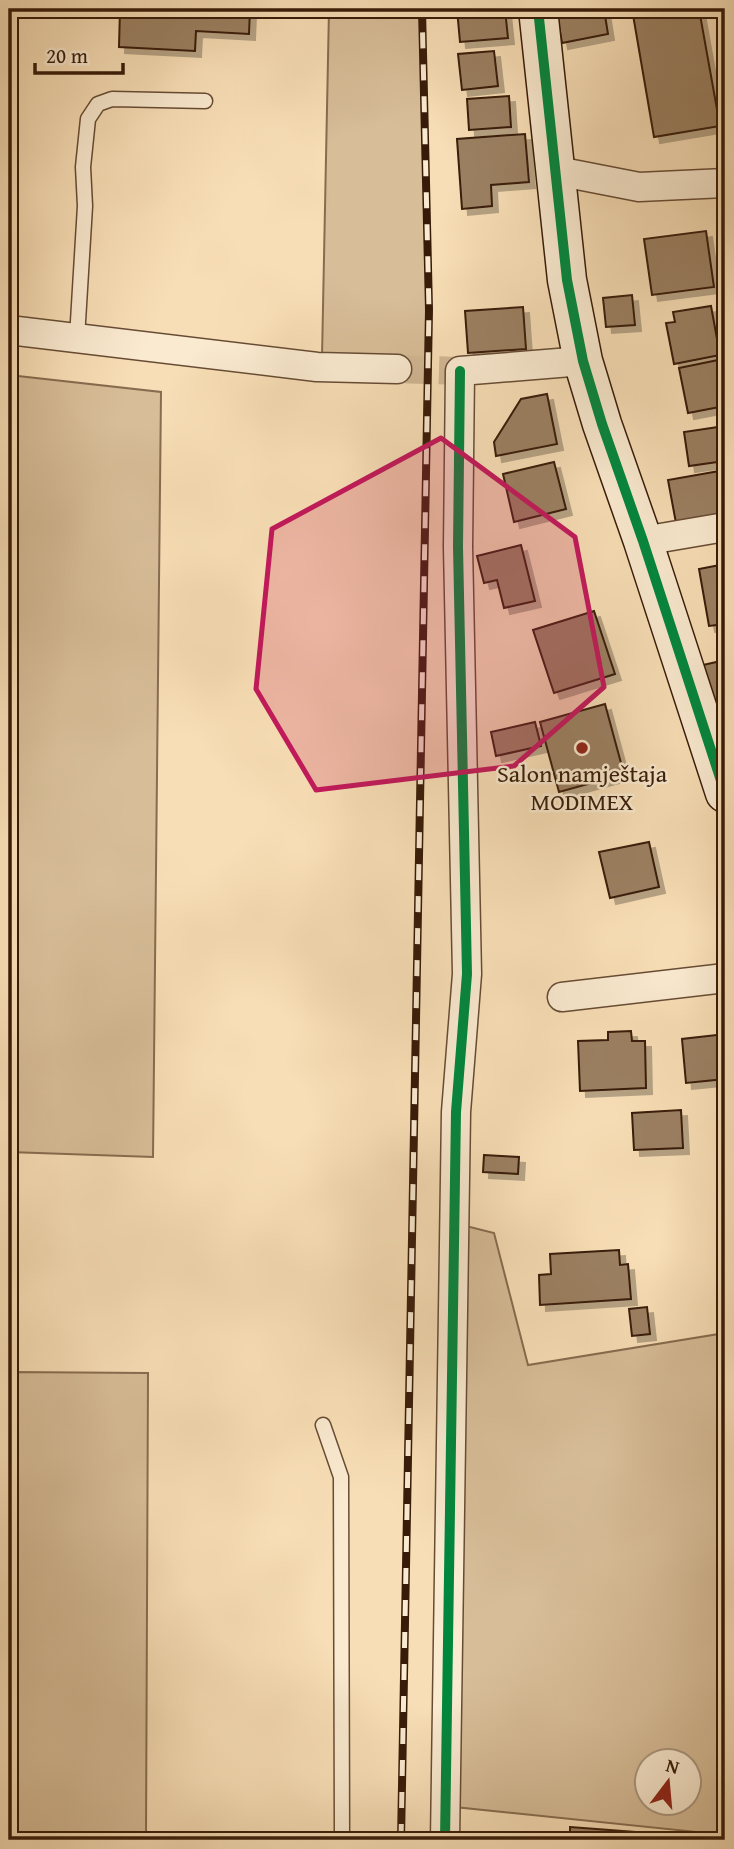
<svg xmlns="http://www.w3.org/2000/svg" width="734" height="1849" viewBox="0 0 734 1849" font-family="'Gentium Book Plus',serif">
<defs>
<filter id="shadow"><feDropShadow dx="6" dy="6" stdDeviation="0" flood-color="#0004"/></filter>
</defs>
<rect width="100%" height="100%" fill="#f8deb6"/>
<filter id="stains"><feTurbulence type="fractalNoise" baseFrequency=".00286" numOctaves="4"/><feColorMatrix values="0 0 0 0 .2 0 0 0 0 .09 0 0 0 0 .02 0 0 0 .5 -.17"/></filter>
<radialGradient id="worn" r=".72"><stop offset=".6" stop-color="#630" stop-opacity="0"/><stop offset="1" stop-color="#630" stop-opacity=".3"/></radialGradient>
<path fill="#d7bd98" stroke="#876c50" stroke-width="2" fill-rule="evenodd" d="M 329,9 L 420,9 L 428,361 L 322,357 Z
M 9,375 L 161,392 L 153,1157 L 9,1152 Z
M 454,1223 L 494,1233 L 528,1365 L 725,1333 L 725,1835 L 445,1806 ZM 646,1762 L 688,1762 L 688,1804 L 646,1804 Z
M 9,1372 L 148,1373 L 146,1840 L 9,1840 Z"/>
<path fill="#9b8062" stroke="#371b08" stroke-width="2" filter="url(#shadow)" d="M 120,9 L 250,9 L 249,34 L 196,31 L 195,51 L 119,47 Z
M 457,9 L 505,9 L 508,38 L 460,42 Z
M 556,9 L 604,9 L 608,34 L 562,43 Z
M 632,9 L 699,9 L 720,126 L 654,137 Z
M 494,51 L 498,86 L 462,90 L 458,54 Z
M 509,96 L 511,127 L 469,130 L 467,99 Z
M 525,134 L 529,182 L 491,185 L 492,206 L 462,209 L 457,139 Z
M 706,231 L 714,287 L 652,295 L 644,239 Z
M 632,295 L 635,325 L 606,327 L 603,298 Z
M 711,306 L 720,355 L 674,364 L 666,323 L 675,322 L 673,312 Z
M 523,307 L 526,349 L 468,353 L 465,311 Z
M 723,359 L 725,372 L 725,406 L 688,413 L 679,368 Z
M 547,394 L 557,444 L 496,456 L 494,442 L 521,399 Z
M 725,426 L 725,461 L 689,466 L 684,432 Z
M 554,462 L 566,509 L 514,522 L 503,474 Z
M 725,470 L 725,514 L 676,523 L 668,480 Z
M 521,545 L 535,601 L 504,608 L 497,580 L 484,583 L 477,556 Z
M 725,564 L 725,624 L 709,626 L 699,569 Z
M 594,611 L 615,674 L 554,693 L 533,630 Z
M 725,660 L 725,700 L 711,703 L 703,665 Z
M 605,704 L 624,774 L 559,792 L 540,722 Z
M 535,722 L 541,746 L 496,756 L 491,732 Z
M 649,842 L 659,887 L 610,898 L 599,852 Z
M 631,1031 L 632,1041 L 645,1041 L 646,1088 L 580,1091 L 578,1041 L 608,1040 L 608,1032 Z
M 725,1034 L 725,1079 L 686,1083 L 682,1039 Z
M 681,1110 L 683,1148 L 634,1150 L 632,1113 Z
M 484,1155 L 519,1157 L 518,1174 L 483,1172 Z
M 718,1186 L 725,1186 L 725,1207 L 721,1207 Z
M 619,1250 L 620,1265 L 628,1264 L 631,1299 L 540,1305 L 539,1275 L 551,1274 L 550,1254 Z
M 647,1307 L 650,1334 L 632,1336 L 629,1309 Z
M 570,1827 L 635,1832 L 635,1840 L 570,1840 Z
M 648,1836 L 695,1840 L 647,1840 Z"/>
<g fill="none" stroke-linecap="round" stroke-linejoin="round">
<path stroke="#d1b793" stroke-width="28" stroke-dasharray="28 14" stroke-linecap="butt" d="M 397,369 L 460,371"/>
<g stroke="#674c34" stroke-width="17">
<path id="lane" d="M 77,338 L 85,206 L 83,167 L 88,119 L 98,104 L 112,99 L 205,101
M 323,1425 L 341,1477 L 342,1840"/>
</g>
<g stroke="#674c34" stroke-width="31">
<path id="street" d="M 557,171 L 639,187 L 725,183
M 9,330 L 317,367 L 397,369
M 643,541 L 725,527
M 562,997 L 725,978
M 445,1840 L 456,1112 L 467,974 L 458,547 L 460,371 L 583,361"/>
</g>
<g stroke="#371b08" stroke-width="41">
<path id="secondary" d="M 538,9 L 567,280 L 583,361 L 602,424 L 643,541 L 725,793"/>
</g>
<use href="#lane" stroke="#faead0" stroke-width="14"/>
<use href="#street" stroke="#faead0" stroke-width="28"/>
<use href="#secondary" stroke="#faead0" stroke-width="38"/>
<g stroke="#371b08" stroke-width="8">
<path id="rail" d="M 401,1840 L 429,310 L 422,9"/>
</g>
<use href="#rail" stroke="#faead0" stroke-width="5" stroke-dasharray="16" stroke-linecap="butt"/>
<g stroke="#faead0" stroke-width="15">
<path id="cycleway" d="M 538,9 L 567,280 L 583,361 L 602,424 L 643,541 L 725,793
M 445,1840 L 456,1112 L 467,974 L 458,547 L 460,371"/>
</g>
<use href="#cycleway" stroke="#00873e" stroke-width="10"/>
</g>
<path fill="#c2185b" fill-opacity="0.2" stroke="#c2185b" stroke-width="5" stroke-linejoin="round" d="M 441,438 L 575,537 L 604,687 L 514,766 L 316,790 L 256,689 L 272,529 Z"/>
<circle fill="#8f2418" stroke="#faead0" stroke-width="2.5" cx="582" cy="748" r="7"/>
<g text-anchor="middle" stroke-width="5" stroke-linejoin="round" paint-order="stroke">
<g font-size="24" fill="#371b08" stroke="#faead0">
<text x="582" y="782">Salon namještaja<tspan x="582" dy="28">MODIMEX</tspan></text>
</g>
</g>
<rect width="734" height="1849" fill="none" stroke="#f8deb6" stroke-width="35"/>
<rect x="10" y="10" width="713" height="1828" fill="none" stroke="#371b08" stroke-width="3.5"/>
<rect x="18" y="18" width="699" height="1814" fill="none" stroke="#371b08" stroke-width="2"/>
<g transform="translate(668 1782) rotate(16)"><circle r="33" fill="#faead0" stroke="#ac9780" stroke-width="2"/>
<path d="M0-5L12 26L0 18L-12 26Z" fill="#8f2418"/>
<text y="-10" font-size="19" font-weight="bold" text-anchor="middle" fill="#371b08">N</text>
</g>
<path d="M35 63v10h88v-10" fill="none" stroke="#371b08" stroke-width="3.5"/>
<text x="46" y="63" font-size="21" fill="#371b08" stroke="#faead0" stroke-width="5" paint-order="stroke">20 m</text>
<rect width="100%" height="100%" filter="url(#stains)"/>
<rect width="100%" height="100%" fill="url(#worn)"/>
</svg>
